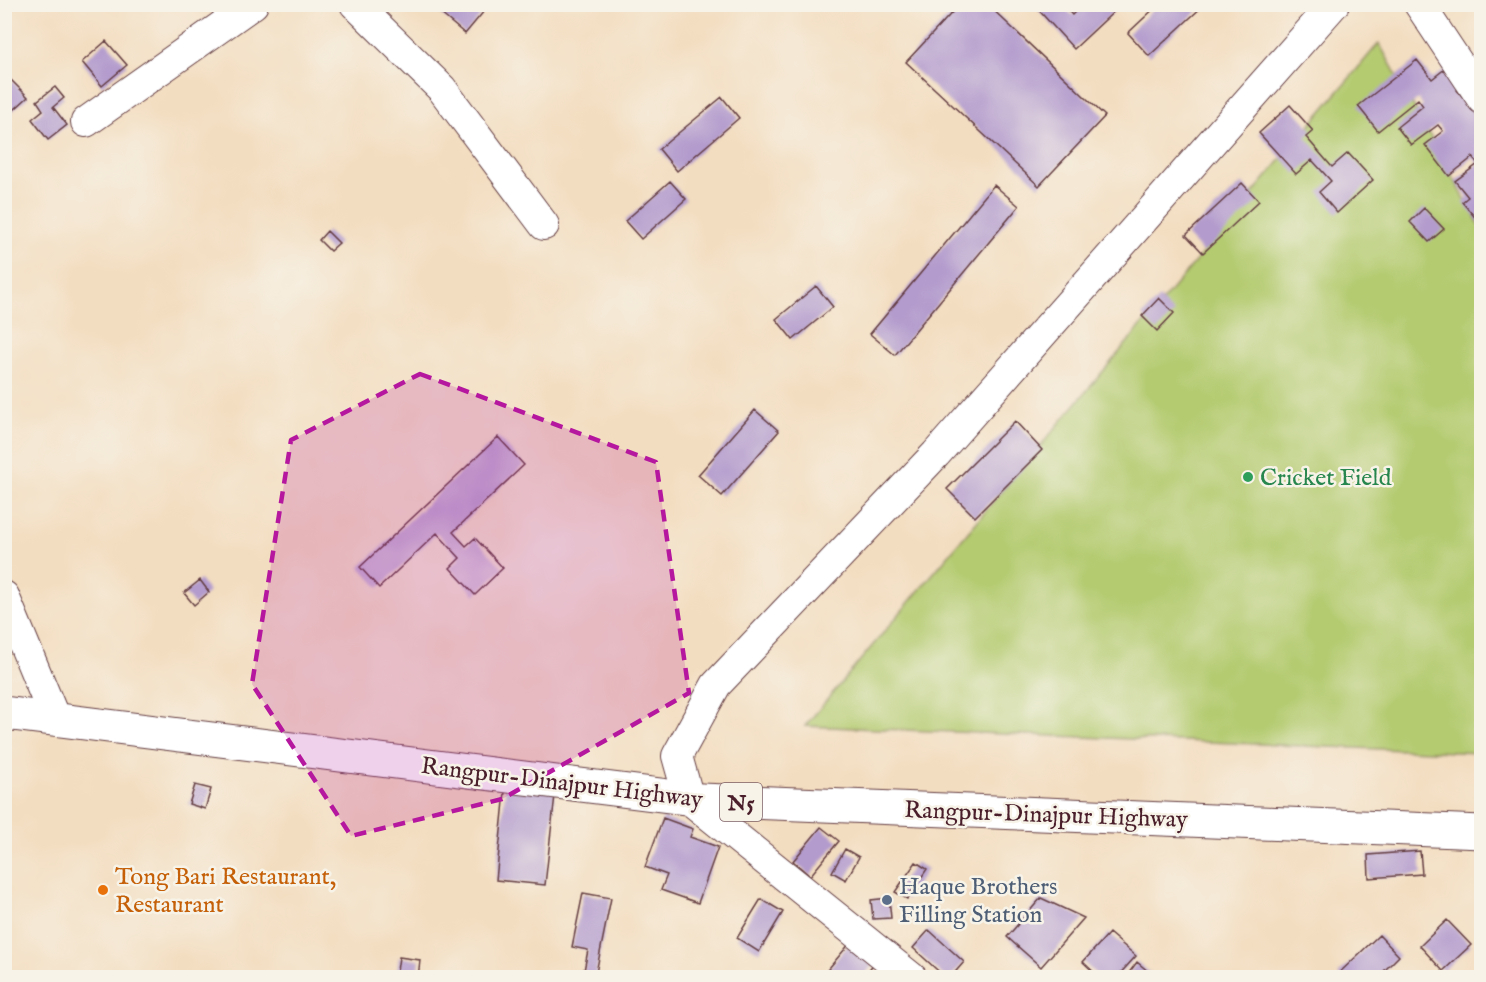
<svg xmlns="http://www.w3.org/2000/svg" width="1486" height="982" viewBox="0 0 1486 982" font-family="'IM FELL English',serif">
<rect width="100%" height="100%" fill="#f7f3e8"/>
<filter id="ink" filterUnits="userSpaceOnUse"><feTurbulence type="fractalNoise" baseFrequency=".0167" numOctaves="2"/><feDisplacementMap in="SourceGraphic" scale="12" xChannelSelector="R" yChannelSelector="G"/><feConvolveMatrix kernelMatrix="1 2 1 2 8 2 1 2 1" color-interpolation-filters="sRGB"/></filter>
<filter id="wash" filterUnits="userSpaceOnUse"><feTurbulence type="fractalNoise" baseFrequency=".008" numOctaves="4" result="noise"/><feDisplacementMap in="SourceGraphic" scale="24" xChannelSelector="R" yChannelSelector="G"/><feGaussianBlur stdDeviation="1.35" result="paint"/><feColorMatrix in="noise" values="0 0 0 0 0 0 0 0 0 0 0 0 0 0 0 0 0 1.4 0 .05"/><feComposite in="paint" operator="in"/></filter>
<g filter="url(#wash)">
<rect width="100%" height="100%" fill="#f3ddc0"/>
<path fill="#b4cb70" stroke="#7f754e" stroke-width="1.5" d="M 1379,43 L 1481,228 L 1481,753 L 805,726 Z"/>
<g id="blocks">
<path fill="#b39bcd" d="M 447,4 L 490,4 L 465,34 L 440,13 Z
M 960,4 L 987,4 L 1105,116 L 1039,186 L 906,62 Z
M 1033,4 L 1062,4 L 1072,15 L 1083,4 L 1122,4 L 1074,49 Z
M 1159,4 L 1205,4 L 1149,56 L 1128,33 Z
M 106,41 L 127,65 L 102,86 L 82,62 Z
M 1417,60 L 1432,79 L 1446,68 L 1461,86 L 1457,90 L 1482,121 L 1480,223 L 1462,202 L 1468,197 L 1455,181 L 1478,164 L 1473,157 L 1449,176 L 1425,145 L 1443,131 L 1438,125 L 1411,145 L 1397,127 L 1423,106 L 1418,99 L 1378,131 L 1358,106 Z
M 4,73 L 28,97 L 4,119 Z
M 55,87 L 64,98 L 53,107 L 67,125 L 48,140 L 32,119 L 43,110 L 37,101 Z
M 722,97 L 739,118 L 677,171 L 659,149 Z
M 1290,105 L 1313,131 L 1306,137 L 1332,167 L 1348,153 L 1373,180 L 1337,213 L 1319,192 L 1331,181 L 1312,160 L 1296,174 L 1259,133 Z
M 670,181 L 686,199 L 641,239 L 625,221 Z
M 1242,183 L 1259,201 L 1203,253 L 1186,235 Z
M 994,185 L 1019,206 L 895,355 L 870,334 Z
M 1424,208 L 1444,229 L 1429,242 L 1410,222 Z
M 327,231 L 339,243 L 330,251 L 319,240 Z
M 816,286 L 833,307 L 793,340 L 776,319 Z
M 1159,298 L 1174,313 L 1157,331 L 1142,316 Z
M 755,410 L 779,431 L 722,496 L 698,475 Z
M 1015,421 L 1042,450 L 975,517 L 947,489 Z
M 498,437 L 524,465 L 453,532 L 466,546 L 475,538 L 503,568 L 475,595 L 450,568 L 460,558 L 437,533 L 379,588 L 360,567 Z
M 200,580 L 209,592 L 194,605 L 184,593 Z
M 506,782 L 556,786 L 545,885 L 496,880 Z
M 195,785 L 211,789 L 205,809 L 189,804 Z
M 663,818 L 693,829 L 690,837 L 718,847 L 698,903 L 661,890 L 667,875 L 645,867 Z
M 821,827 L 839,841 L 810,876 L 793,861 Z
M 845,849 L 859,857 L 846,880 L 832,872 Z
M 1420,851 L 1422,874 L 1369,878 L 1368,855 Z
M 916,862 L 927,869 L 907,899 L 895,892 Z
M 583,893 L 611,898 L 595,978 L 583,976 L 588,950 L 572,947 Z
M 889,898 L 891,918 L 873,919 L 871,900 Z
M 1041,898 L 1084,918 L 1041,967 L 1007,937 Z
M 761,899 L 783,912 L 759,952 L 737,938 Z
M 1447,920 L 1471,945 L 1443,971 L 1420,946 Z
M 929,930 L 964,962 L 950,978 L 946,978 L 913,948 Z
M 1109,933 L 1136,956 L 1116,978 L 1100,978 L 1083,962 Z
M 1379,935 L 1399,956 L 1382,973 L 1386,978 L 1341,978 L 1338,974 Z
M 856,936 L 880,956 L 862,978 L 829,978 L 824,974 Z
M 399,957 L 420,960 L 418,978 L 396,978 Z
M 1137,962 L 1156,978 L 1125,978 Z"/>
</g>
</g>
<g filter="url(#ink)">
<use href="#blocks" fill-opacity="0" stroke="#633c41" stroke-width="1.5"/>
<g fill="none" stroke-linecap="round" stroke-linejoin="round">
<g stroke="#633c41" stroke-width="32">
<path id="street" d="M 355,4 L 442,89 L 544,225
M 1419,4 L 1482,99
M 86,122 L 253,4
M 4,596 L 55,719
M 912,978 L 689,799 L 677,756 L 716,685 L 936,454 L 1334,4"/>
</g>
<g stroke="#633c41" stroke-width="35">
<path id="highway" d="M 4,713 L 701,800 L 1482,832"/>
</g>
<use href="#street" stroke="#fff" stroke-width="30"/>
<use href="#highway" stroke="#fff" stroke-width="33"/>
</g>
</g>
<path fill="#b5179e" fill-opacity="0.2" stroke="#b5179e" stroke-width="4.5" stroke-dasharray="12 8" stroke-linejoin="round" d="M 420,374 L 656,462 L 689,693 L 502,799 L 351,836 L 252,684 L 291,440 Z"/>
<circle fill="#2e9e5b" stroke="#f7f3e8" stroke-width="2" cx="1248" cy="477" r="6"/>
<circle fill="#e8710a" stroke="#f7f3e8" stroke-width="2" cx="103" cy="890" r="6"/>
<circle fill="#5c6f8a" stroke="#f7f3e8" stroke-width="2" cx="887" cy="900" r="6"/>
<g text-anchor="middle" stroke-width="5" stroke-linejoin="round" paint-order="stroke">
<rect fill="#f7f3e8" stroke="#7e5f64" stroke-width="1.5" x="720" y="783" width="42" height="38" rx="4.5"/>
<g font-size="22" font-weight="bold" fill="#4a1f2b">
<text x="741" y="810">N5</text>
</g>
<g font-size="24" fill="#27864d" stroke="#f7f3e8" text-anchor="start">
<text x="1260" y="485">Cricket Field</text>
</g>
<g font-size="24" fill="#4a1f2b" stroke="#f7f3e8">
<text transform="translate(562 782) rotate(7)" y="8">Rangpur-Dinajpur Highway</text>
<text transform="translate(1046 814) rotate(2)" y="8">Rangpur-Dinajpur Highway</text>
</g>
<g font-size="24" fill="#c56008" stroke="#f7f3e8" text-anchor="start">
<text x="115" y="884">Tong Bari Restaurant,<tspan x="115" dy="28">Restaurant</tspan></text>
</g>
<g font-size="24" fill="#4e5e75" stroke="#f7f3e8" text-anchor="start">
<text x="899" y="894">Haque Brothers<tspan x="899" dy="28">Filling Station</tspan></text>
</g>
</g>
<rect width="1486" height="982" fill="none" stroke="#f7f3e8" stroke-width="24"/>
</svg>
